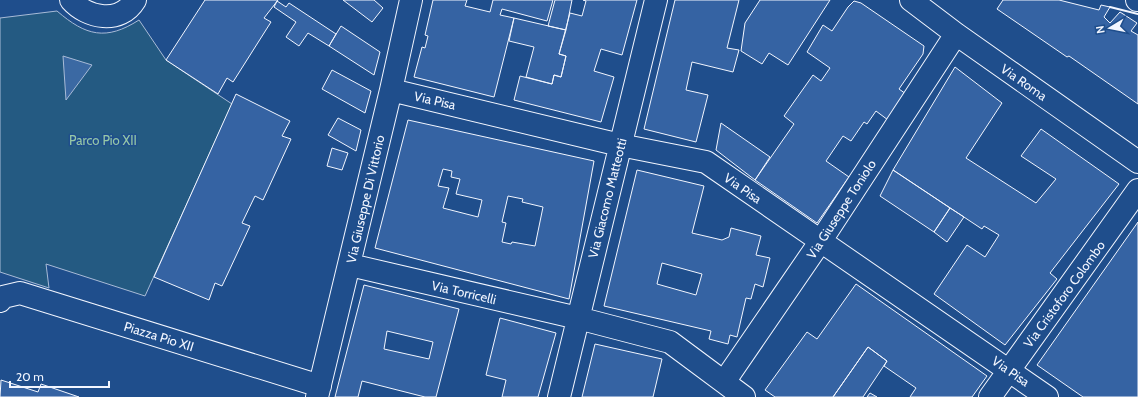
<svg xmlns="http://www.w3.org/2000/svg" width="1138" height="397" viewBox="0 0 1138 397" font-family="Cabin,sans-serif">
<rect width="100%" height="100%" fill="#1f4e8c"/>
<path fill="#245a82" stroke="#a8bbd7" d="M 57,11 C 86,36 106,41 139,20 L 166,60 L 232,104 L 145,296 L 46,264 L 49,288 L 0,272 L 0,18 Z"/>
<path fill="#3b69a3" stroke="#a8bbd7" d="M 63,56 L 92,65 L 66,100 Z"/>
<path fill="#3563a3" stroke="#f2f6ff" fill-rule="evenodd" d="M 205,0 L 278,0 L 264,18 L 271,22 L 233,82 L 227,78 L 218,94 L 166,60 Z
M 343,0 L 374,0 L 383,8 L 372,22 Z
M 433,0 L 467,0 L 465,6 L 490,12 L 493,0 L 553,0 L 547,21 L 502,9 L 500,15 L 514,18 L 494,97 L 414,77 L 422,47 L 425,48 L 428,36 L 425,35 Z
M 555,0 L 572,0 L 566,30 L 548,26 Z
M 583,0 L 637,0 L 622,55 L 601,49 L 594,71 L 614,77 L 601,122 L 514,100 L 520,76 L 552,84 L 554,75 L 561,77 L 566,56 L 559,54 L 570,13 L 582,16 L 586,1 Z
M 675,0 L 739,0 L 727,48 L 739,50 L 733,72 L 692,62 L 686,90 L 708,95 L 696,142 L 644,129 Z
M 760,0 L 830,0 L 788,65 L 769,53 L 762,64 L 741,51 L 745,23 Z
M 1003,0 L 1059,0 L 1099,10 L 1101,5 L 1110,7 L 1104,17 L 1110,23 L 1120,12 L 1137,23 L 1131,31 L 1138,35 L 1138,104 L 1069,56 L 1067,57 L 997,9 Z
M 277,1 L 286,7 L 289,3 L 336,34 L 329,46 L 308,33 L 299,46 L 286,37 L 296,22 L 274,7 Z
M 854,1 L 861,3 L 924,46 L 923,54 L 899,89 L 906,94 L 888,120 L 876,111 L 867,124 L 864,122 L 851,141 L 843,136 L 826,161 L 849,177 L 817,223 L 755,180 L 794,124 L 784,116 L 813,75 L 821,81 L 830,68 L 807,52 L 823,25 L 832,31 L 848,7 Z
M 514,18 L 566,30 L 559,54 L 566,56 L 561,77 L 554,75 L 552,84 L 526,77 L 534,47 L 509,41 Z
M 341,26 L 380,52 L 374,75 L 329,46 Z
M 955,67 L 1002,103 L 966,158 L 1036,203 L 1056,179 L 1021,156 L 1041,129 L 1119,184 L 1050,273 L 1057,279 L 1005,345 L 934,294 L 967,245 L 985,257 L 999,235 L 984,226 L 982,229 L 893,170 Z
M 332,70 L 371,91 L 365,113 L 322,89 Z
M 236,94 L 290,121 L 282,136 L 291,139 L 263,200 L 255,196 L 242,223 L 250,226 L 222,286 L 215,283 L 209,300 L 154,277 Z
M 338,118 L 361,130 L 356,151 L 328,135 Z
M 408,120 L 594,161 L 569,299 L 375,248 ZM 443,169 L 452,171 L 451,177 L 460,179 L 456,194 L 482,200 L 478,217 L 443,208 L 449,188 L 438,186 ZM 508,196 L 523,199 L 522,202 L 543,207 L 535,246 L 512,242 L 511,244 L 502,242 L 506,223 L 502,222 Z
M 721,123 L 770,157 L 755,180 L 716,150 Z
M 332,148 L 348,153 L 342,170 L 327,166 Z
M 637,170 L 704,186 L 692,233 L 722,240 L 729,237 L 731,228 L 761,236 L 756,255 L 770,258 L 763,287 L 755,284 L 751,299 L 746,298 L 737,337 L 730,335 L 728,344 L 709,339 L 711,331 L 604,306 ZM 662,263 L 702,274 L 696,295 L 657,284 Z
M 893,170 L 950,208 L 934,232 L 880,196 Z
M 950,208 L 964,217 L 947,242 L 934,232 Z
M 1138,222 L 1138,397 L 1083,397 L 1037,365 Z
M 856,284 L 987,376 L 972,397 L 910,397 L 916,388 L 884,366 L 887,361 L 868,347 L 833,397 L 775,397 L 765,390 L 807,332 L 817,339 Z
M 364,285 L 459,309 L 436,397 L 425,397 L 362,381 L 358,397 L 335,397 ZM 387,331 L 433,342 L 429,359 L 384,349 Z
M 500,318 L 556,333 L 538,397 L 502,397 L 506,380 L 486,375 Z
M 595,344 L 662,359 L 653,397 L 582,397 Z
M 868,347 L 887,361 L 863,397 L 833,397 Z
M 1,380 L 38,392 L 41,384 L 79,397 L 0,397 Z
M 870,393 L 877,397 L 867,397 Z"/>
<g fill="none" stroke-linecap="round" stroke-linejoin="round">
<g stroke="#f2f6ff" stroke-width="24">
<path id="minor" d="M 71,0 C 87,18 120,25 135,0
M 911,0 L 956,34 L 1138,162
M 1137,0 L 1138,0
M 391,90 L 620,145 L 706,162 L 1047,397
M 350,265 L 578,318 L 670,342 L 744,397
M 0,301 L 3,297 L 20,293 L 320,386
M 724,382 L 820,242 L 956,34
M 317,397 L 391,90 L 411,0
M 559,397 L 656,0
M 990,397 L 1138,190"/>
</g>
<use href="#minor" stroke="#1f4e8c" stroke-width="22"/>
<path stroke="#f2f6ff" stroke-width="2" d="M 1110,7 L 1138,14"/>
</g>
<g text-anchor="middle" stroke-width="3" stroke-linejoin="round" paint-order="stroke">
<g font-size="13" fill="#f2f6ff" stroke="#1f4e8c">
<text transform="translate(1024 82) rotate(35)" y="5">Via Roma</text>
<text transform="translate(435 100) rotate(13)" y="5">Via Pisa</text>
<text transform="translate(743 188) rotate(35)" y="5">Via Pisa</text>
<text transform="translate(607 198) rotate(-76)" y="5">Via Giacomo Matteotti</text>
<text transform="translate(365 199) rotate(-77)" y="5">Via Giuseppe Di Vittorio</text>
<text transform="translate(841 209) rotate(-57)" y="5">Via Giuseppe Toniolo</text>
<text transform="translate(464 292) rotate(13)" y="5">Via Torricelli</text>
<text transform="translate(1064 294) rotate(-54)" y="5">Via Cristoforo Colombo</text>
<text transform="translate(159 336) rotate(17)" y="5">Piazza Pio XII</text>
<text transform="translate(1011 371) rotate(35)" y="5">Via Pisa</text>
</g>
<g font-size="13" fill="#97c8a6" stroke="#1f4e8c">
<text x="103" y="145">Parco Pio XII</text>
</g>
</g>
<g transform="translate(1110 28) rotate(260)" stroke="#1f4e8c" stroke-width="3" paint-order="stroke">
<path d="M0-3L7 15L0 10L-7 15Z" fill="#f2f6ff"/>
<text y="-6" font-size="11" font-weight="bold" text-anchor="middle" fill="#f2f6ff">N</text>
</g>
<path d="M10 381v6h99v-6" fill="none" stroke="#f2f6ff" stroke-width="2"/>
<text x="16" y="381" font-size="12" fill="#f2f6ff" stroke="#1f4e8c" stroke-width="3" paint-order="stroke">20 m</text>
</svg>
